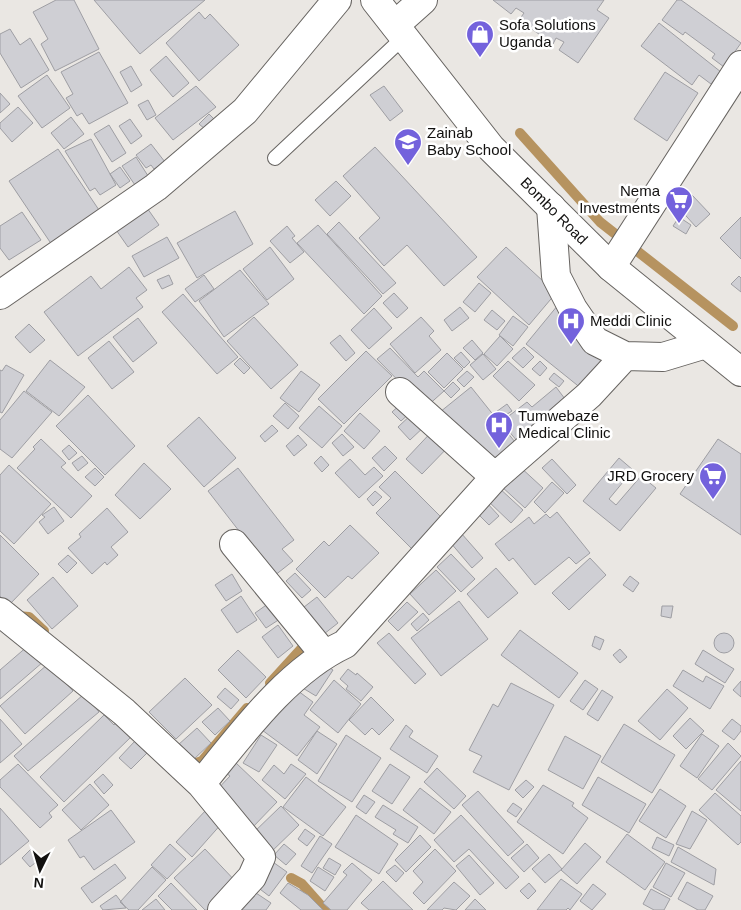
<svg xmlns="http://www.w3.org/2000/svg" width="741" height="910" viewBox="0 0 741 910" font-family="Helvetica,sans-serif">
<rect width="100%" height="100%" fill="#eae7e3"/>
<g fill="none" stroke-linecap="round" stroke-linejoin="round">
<path stroke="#b69360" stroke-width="10" d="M 520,133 L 600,222 L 733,326
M 17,616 L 29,617 L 44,631
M 270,683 L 310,639
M 188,759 L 193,764 L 202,761 L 247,708
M 291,878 L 302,884 L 325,910"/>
</g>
<path fill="#cfcfd4" stroke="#9e9ea3" d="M 56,0 L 74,0 L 99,49 L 55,71 L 41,44 L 48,39 L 33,12 Z
M 94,0 L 205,0 L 140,54 Z
M 493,0 L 604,0 L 597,10 L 609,18 L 578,63 L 559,50 L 564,42 L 556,38 L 553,44 L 519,20 L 524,13 L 516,8 L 511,14 Z
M 677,0 L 681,0 L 741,43 L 724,67 L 712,58 L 715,54 L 685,32 L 683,35 L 662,20 Z
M 199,12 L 205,19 L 210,14 L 239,45 L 199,81 L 166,43 Z
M 659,23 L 721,72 L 711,84 L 699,75 L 692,85 L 641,46 Z
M 10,29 L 20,45 L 30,38 L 49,70 L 21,88 L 0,53 L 0,34 Z
M 99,52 L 128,103 L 89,124 L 82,113 L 77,116 L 66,98 L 73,94 L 61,72 Z
M 166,56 L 189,83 L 173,97 L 150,70 Z
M 131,66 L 142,85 L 131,92 L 120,72 Z
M 665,72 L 698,93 L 667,141 L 634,119 Z
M 47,75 L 70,108 L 42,128 L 18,96 Z
M 196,86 L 216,107 L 173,140 L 155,118 Z
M 384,86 L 403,111 L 390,121 L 370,95 Z
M 0,93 L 10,104 L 0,113 Z
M 148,100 L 156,115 L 147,120 L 138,105 Z
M 18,107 L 33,123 L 12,142 L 0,128 L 0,123 Z
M 209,114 L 214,119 L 205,129 L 199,124 Z
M 71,117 L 84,134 L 64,149 L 51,133 Z
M 130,119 L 142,136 L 131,144 L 119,126 Z
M 109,125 L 126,153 L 112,162 L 94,134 Z
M 91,139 L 116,185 L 100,195 L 95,188 L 90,191 L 65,151 Z
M 151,144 L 165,162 L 154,169 L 151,165 L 146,168 L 136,155 Z
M 375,147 L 477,257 L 444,286 L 407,245 L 384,266 L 359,238 L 380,218 L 343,176 Z
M 58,149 L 101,213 L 52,245 L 9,181 Z
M 136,157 L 150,179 L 137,188 L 122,166 Z
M 120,167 L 130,181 L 120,188 L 110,174 Z
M 336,181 L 351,196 L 330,216 L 315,200 Z
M 692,195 L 710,214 L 696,227 L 678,207 Z
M 145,205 L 159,225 L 128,247 L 114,227 Z
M 235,211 L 253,244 L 197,278 L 177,243 Z
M 22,212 L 41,240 L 9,260 L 0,248 L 0,226 Z
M 679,217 L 691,225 L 686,234 L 673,226 Z
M 741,217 L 741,259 L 720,238 Z
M 339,222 L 396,283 L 383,294 L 327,234 Z
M 318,225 L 382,296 L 364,314 L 297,243 Z
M 287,226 L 295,236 L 292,238 L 304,252 L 290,263 L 270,241 Z
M 167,237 L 179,258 L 144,277 L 132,256 Z
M 270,247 L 294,279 L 267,300 L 243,269 Z
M 506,247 L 556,293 L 529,325 L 477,277 Z
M 129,267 L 147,290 L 136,298 L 143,307 L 78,356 L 44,312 L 91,276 L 101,289 Z
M 240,270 L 269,304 L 224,337 L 199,301 Z
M 169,275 L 173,284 L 162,289 L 157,280 Z
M 204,275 L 214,289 L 195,302 L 185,289 Z
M 739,276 L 741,278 L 741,292 L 731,284 Z
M 479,283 L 491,293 L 475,312 L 463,302 Z
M 394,293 L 408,308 L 397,318 L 383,303 Z
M 183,294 L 238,357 L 217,374 L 162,312 Z
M 558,305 L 583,345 L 604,362 L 582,389 L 526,344 Z
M 460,307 L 469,318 L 452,331 L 444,320 Z
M 374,308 L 392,328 L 369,349 L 351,330 Z
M 492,310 L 505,321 L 497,330 L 484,320 Z
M 513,316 L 528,327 L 513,346 L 499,335 Z
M 254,317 L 298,365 L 271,389 L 227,341 Z
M 421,317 L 434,331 L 429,336 L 441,350 L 415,373 L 390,344 Z
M 138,318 L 157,343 L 133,362 L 113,337 Z
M 29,324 L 45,340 L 30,353 L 15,337 Z
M 340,335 L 355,353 L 346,361 L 330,343 Z
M 500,336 L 513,349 L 497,366 L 484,354 Z
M 472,340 L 483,353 L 475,360 L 463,348 Z
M 109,341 L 134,372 L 112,389 L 88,358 Z
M 524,347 L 534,357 L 523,368 L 512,358 Z
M 390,348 L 418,377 L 424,371 L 444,391 L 425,408 L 377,359 Z
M 366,351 L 392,376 L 344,424 L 318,399 Z
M 461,352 L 470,362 L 464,368 L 454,358 Z
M 447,353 L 463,369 L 444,388 L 428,372 Z
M 483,354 L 496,369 L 483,380 L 470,365 Z
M 240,358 L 250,368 L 244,374 L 234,364 Z
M 50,360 L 85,387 L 59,416 L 26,391 Z
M 508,361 L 535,385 L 519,401 L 493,376 Z
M 540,361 L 547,368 L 540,376 L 532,369 Z
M 6,365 L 24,375 L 2,413 L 0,412 L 0,370 L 2,371 Z
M 301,371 L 320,385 L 299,412 L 280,398 Z
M 467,371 L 474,377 L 464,387 L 457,380 Z
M 554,373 L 564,381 L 559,387 L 549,379 Z
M 453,382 L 460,389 L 451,398 L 444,391 Z
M 471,387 L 515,442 L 484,466 L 440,412 Z
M 556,387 L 568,403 L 518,442 L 501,422 L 527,402 L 532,407 Z
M 24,391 L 52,412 L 12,458 L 0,449 L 0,420 Z
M 88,395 L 135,446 L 105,475 L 56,426 Z
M 285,403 L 299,416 L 288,429 L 273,416 Z
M 402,403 L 411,412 L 401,421 L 392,412 Z
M 507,404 L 512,411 L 501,418 L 496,412 Z
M 319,406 L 342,426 L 322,448 L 299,428 Z
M 414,412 L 426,425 L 410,440 L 398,427 Z
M 360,413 L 380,431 L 364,449 L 344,431 Z
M 199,417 L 236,458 L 204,487 L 167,446 Z
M 272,425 L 278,431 L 265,442 L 260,436 Z
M 437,426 L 454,441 L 422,474 L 406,459 Z
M 342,434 L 354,447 L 343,456 L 332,443 Z
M 298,435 L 307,445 L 294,456 L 286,446 Z
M 41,439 L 66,463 L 61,467 L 92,496 L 71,518 L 17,468 L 35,449 L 33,447 Z
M 718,439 L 741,454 L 741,535 L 680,494 Z
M 69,445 L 77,453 L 69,460 L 62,451 Z
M 385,446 L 397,458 L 384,471 L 372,458 Z
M 82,456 L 88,463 L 78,471 L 72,463 Z
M 321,456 L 329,465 L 322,472 L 314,463 Z
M 619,458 L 633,470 L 609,499 L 616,505 L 641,476 L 656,488 L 620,531 L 583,501 Z
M 350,459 L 365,475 L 374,467 L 383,476 L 359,498 L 335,473 Z
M 552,459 L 576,485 L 567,494 L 542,468 Z
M 144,463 L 171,489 L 140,519 L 115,495 Z
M 9,465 L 51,504 L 14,544 L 0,531 L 0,475 Z
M 519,466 L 543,488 L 525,508 L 501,486 Z
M 95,468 L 104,477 L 95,486 L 85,477 Z
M 238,468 L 294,540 L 282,549 L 293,561 L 274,576 L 208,491 Z
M 395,471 L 443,519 L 413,550 L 376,513 L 391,498 L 379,487 Z
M 552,482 L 564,493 L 545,513 L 534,502 Z
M 498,487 L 523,510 L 511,523 L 487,500 Z
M 375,491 L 382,497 L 373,506 L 367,499 Z
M 487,503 L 499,516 L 489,525 L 476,512 Z
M 54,507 L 64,521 L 48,534 L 39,522 L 45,517 L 42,515 Z
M 107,508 L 128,532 L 111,547 L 118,555 L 107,565 L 105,562 L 92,574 L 68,548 L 81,537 L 79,534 Z
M 557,512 L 590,553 L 576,564 L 569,557 L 535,585 L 513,558 L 509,561 L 495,544 L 529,517 L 534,524 L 546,514 L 550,518 Z
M 350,525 L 379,553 L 352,579 L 348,576 L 325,598 L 296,569 L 324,541 L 329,546 Z
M 461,533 L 483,558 L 472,568 L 450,542 Z
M 0,535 L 39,574 L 9,605 L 0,596 Z
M 451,554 L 475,579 L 461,592 L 437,567 Z
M 68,555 L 77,563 L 67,573 L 58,564 Z
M 590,558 L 606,575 L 569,610 L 552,593 Z
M 496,568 L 518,593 L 488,618 L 467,594 Z
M 436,570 L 456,591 L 429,615 L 410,594 Z
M 295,573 L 311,590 L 302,598 L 286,581 Z
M 232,574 L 242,591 L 226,601 L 215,585 Z
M 630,576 L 639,583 L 633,592 L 623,585 Z
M 53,577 L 78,606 L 52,629 L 27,600 Z
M 241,596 L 257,620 L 237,633 L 221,610 Z
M 317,597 L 338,623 L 315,641 L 295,614 Z
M 272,601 L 283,617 L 266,628 L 255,613 Z
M 459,601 L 488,639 L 441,676 L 411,638 Z
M 407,602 L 418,612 L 398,631 L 388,621 Z
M 662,606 L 673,606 L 671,618 L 661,616 Z
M 423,613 L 429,620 L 417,631 L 411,624 Z
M 278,625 L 293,646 L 278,658 L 262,637 Z
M 520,630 L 578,673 L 559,698 L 501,655 Z
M714 643a10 10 0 1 1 20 0a10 10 0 1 1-20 0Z
M 389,633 L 426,674 L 415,684 L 377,643 Z
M 595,636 L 604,640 L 600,650 L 592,646 Z
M 29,645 L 43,662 L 0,699 L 0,670 Z
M 620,649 L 627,657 L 620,663 L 613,655 Z
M 238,650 L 266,677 L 246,698 L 218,670 Z
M 703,650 L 734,669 L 725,683 L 695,664 Z
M 319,661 L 333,670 L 316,696 L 301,687 Z
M 48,664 L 73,691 L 25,734 L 0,706 Z
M 348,669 L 356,675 L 357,673 L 373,687 L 361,701 L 346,689 L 348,686 L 340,679 Z
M 683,670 L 703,682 L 706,676 L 724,686 L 710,709 L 673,686 Z
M 185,678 L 212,705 L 176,739 L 149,712 Z
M 334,680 L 361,704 L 338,733 L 310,710 Z
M 585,680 L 598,689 L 583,710 L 570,701 Z
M 741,681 L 741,697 L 733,690 Z
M 511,683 L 554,705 L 509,790 L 473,772 L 482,756 L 469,750 L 493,704 L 498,707 Z
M 225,688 L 239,700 L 231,709 L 217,697 Z
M 294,688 L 313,702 L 304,715 L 320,727 L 297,756 L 262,730 Z
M 667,689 L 688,708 L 660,740 L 638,721 Z
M 602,690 L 613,697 L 598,721 L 587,714 Z
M 84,694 L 99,712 L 28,771 L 14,756 Z
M 371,697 L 394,720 L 379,735 L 372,728 L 365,735 L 349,720 Z
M 218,708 L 230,721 L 215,735 L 202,722 Z
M 104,715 L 114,725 L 117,721 L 132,736 L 64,802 L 40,777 Z
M 690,718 L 704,731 L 686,749 L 673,736 Z
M 0,719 L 22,744 L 0,763 Z
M 732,719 L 741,726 L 741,731 L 734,740 L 722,731 Z
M 624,724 L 675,755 L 652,793 L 601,762 Z
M 406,725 L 413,731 L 409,737 L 438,756 L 427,773 L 390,749 Z
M 197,728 L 211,743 L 193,760 L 178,745 Z
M 317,731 L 337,744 L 317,774 L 298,760 Z
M 702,734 L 719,746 L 697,778 L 680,766 Z
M 261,735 L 277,745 L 259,772 L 243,763 Z
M 346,735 L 381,758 L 352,802 L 318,781 Z
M 565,736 L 601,756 L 583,789 L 548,770 Z
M 135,741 L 147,753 L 131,769 L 119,758 Z
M 728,743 L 741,756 L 712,790 L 698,779 Z
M 741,761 L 741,811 L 716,790 Z
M 236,763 L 277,802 L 251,829 L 213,794 L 230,776 L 226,773 Z
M 18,764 L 58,805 L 49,813 L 52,817 L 40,828 L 0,787 L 0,780 Z
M 291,764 L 306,774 L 285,799 L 262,780 L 274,765 L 284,774 Z
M 390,764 L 410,777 L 392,804 L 372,791 Z
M 437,768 L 466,796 L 454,809 L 424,782 Z
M 103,774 L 113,785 L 104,794 L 94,782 Z
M 306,777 L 346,807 L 323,836 L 283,807 Z
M 598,777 L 646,804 L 629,833 L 582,805 Z
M 526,780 L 534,787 L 523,798 L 515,790 Z
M 90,784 L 109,805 L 81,830 L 62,810 Z
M 543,785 L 574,803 L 572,806 L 588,818 L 563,854 L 517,822 Z
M 420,788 L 451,812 L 434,834 L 403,810 Z
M 660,789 L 686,806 L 666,838 L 639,821 Z
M 478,791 L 524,842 L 508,856 L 462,805 Z
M 715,793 L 741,816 L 741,842 L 738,845 L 699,810 Z
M 364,795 L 375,802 L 366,814 L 356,807 Z
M 513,803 L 522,809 L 516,817 L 507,811 Z
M 383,805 L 418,827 L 408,843 L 393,834 L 396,830 L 375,817 Z
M 281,806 L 299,825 L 269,854 L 251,835 Z
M 0,808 L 29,841 L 0,865 Z
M 207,809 L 223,822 L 192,857 L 176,842 Z
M 111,810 L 135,842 L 94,870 L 84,856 L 80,858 L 68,840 Z
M 692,811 L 707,820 L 690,849 L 676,844 Z
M 356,815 L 398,844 L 379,874 L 335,847 Z
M 461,815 L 519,877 L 506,889 L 469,849 L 454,862 L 434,840 Z
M 305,829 L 315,836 L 307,846 L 298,839 Z
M 627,834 L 665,862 L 645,890 L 606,862 Z
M 420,835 L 431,847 L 406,872 L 395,860 Z
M 320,836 L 332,844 L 312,873 L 301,866 Z
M 657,837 L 674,845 L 669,856 L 652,848 Z
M 585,843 L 601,857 L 577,884 L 561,870 Z
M 170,844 L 186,859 L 167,879 L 151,865 Z
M 284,844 L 296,854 L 286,865 L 274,855 Z
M 527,844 L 539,858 L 524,872 L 511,858 Z
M 678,847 L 716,869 L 714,885 L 671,862 Z
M 31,849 L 40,859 L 30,867 L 22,858 Z
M 205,849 L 239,885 L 211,910 L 205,910 L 174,878 Z
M 435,849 L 456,871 L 424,904 L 413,893 L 423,882 L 413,871 Z
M 549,854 L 562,869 L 545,883 L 532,869 Z
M 469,855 L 494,883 L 480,895 L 456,866 Z
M 329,858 L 341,865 L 335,875 L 323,868 Z
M 270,860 L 287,872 L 269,896 L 252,883 Z
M 352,863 L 372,880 L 347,910 L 331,910 L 323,903 L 347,875 L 343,872 Z
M 666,863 L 685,873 L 671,897 L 653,887 Z
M 115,864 L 126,878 L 92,903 L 81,888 Z
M 395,865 L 404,873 L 396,882 L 386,872 Z
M 152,867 L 166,880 L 138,910 L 129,910 L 120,902 Z
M 318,867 L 334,877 L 325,891 L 310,881 Z
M 561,879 L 582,894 L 570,910 L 568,908 L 566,910 L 537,910 Z
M 383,881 L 413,910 L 369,910 L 361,903 Z
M 454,882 L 470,896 L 456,910 L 444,908 L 442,910 L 427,910 Z
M 687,882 L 713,896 L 705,910 L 698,910 L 678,899 Z
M 171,883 L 197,910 L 172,910 L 158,896 Z
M 288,883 L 308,895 L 323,910 L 301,910 L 280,893 Z
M 529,883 L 536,891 L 528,899 L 520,891 Z
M 593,884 L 606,894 L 592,910 L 580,901 Z
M 250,889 L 271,903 L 266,910 L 240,910 Z
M 651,889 L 670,899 L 664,910 L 654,910 L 643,904 Z
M 116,895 L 126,908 L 103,910 L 100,906 Z
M 156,899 L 165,910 L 142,910 Z
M 475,899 L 486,910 L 465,910 Z"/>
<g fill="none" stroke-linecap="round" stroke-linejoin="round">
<g stroke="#676461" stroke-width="16">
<path id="lane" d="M 275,158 L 404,37"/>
</g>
<g stroke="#676461" stroke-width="30">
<path id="street" d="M 395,25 L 423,0
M 551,207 L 556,276 L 573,309 L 595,341 L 625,356
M 611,267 L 741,65
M 0,295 L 156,187 L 245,111 L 337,0
M 400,392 L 495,477
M 234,544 L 324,654
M 0,612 L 124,712 L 201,784 L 261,857 L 252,877 L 222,910
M 201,784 C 241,735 287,671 345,644 L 495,477 L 589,395 L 625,356 L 663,357 L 706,344"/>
</g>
<g stroke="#676461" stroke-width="30">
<path id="primary" d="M 375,0 L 491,148 L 611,267 L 741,372"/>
</g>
<use href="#lane" stroke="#fff" stroke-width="14"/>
<use href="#street" stroke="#fff" stroke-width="28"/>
<use href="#primary" stroke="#fff" stroke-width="28"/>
</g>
<defs>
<g id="shop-pin" transform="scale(1.4375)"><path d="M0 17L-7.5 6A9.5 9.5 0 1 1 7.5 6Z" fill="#7362dc" stroke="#fff"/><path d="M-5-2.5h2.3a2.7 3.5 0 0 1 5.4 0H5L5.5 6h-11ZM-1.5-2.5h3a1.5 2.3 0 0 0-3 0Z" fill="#fff"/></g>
<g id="school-pin" transform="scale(1.4375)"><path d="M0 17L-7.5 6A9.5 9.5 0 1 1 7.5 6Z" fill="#7362dc" stroke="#fff"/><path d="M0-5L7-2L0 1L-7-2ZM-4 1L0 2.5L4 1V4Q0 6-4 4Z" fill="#fff"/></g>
<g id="supermarket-pin" transform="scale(1.4375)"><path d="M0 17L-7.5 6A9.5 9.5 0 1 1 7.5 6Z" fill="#7362dc" stroke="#fff"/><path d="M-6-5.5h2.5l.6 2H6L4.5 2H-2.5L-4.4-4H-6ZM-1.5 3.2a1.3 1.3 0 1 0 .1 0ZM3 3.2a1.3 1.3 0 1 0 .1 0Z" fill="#fff"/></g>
<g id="hospital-pin" transform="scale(1.4375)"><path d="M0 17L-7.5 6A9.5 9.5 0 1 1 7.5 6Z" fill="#7362dc" stroke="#fff"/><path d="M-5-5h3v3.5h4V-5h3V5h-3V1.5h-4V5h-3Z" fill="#fff"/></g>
</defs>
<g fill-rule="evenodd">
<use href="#shop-pin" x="480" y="34"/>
<use href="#school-pin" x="408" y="142"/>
<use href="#supermarket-pin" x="679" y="200"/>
<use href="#hospital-pin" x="571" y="321"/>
<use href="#hospital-pin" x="499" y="425"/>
<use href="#supermarket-pin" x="713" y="476"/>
</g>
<g text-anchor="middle" stroke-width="5" stroke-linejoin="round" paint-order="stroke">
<g font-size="15" fill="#121110" stroke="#fff" text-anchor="start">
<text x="499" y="30">Sofa Solutions<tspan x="499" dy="17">Uganda</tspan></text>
<text x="427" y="138">Zainab<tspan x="427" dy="17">Baby School</tspan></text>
<text x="660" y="196" text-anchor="end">Nema<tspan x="660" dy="17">Investments</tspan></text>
<text x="590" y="326">Meddi Clinic</text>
<text x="518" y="421">Tumwebaze<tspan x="518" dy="17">Medical Clinic</tspan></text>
<text x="694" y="481" text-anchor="end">JRD Grocery</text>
</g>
<g font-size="15" fill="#121110" stroke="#fff">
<text transform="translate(554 211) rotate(45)" y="5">Bombo Road</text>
</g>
</g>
<g transform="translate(40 870) rotate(185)" stroke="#ffffff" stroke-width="4" paint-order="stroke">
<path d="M0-4L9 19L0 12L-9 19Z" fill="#121110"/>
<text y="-8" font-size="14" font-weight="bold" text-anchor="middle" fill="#121110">N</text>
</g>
</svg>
